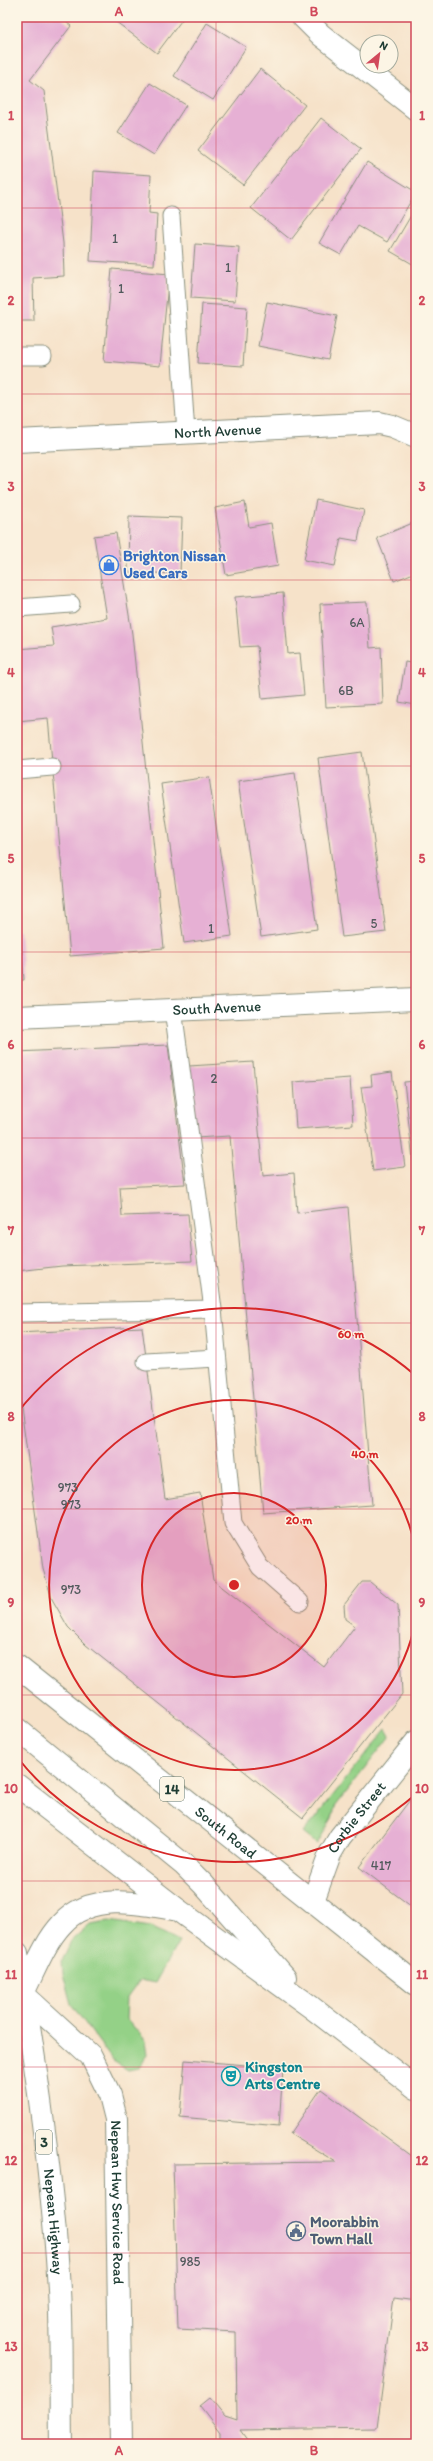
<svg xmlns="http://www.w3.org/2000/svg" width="433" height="2461" viewBox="0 0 433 2461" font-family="Itim,sans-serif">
<rect width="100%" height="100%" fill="#fcf5e5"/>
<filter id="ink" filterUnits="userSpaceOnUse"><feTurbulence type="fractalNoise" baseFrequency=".025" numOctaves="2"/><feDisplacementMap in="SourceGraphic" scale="8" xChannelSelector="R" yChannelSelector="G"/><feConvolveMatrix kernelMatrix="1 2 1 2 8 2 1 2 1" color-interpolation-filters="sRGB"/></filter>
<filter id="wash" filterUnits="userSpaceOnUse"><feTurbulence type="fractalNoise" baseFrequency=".012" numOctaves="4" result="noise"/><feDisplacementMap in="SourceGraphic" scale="16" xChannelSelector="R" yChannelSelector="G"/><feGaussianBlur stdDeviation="0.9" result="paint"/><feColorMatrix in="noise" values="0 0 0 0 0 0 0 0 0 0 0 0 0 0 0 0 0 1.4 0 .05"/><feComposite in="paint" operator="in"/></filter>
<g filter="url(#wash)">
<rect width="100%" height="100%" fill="#f6e2c9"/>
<path fill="#94d187" stroke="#5a875e" d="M 386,1729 L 390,1736 L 335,1807 L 332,1818 L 317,1844 L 303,1833 Z
M 109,1921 L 151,1927 L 179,1941 L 155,1983 L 140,1980 L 127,1998 L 126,2018 L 146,2041 L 148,2054 L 138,2068 L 128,2070 L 113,2061 L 71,2004 L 63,1974 L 62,1961 L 71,1941 L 90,1924 Z"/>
<g id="blocks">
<path fill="#e6b0d4" d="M 17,17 L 60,17 L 71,26 L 30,80 L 44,91 L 63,243 L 64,276 L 33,278 L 34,321 L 17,321 Z
M 112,17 L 184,17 L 157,53 L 111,18 Z
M 207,23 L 246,47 L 213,100 L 174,76 Z
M 260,69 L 305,105 L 243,185 L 198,151 Z
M 150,83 L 186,105 L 154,155 L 118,133 Z
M 321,118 L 361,149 L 291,240 L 251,208 Z
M 367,162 L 416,192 L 387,242 L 358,226 L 341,255 L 319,243 Z
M 94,171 L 151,175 L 149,213 L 157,214 L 154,265 L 90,261 Z
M 416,207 L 416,266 L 390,251 Z
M 195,244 L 239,247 L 235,301 L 191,298 Z
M 112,269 L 169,274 L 160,366 L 104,361 Z
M 267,302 L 337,316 L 328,360 L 258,346 Z
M 202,304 L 247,307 L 243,366 L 198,363 Z
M 316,500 L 364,510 L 358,541 L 341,538 L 335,566 L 304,560 Z
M 245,502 L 249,527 L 271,523 L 278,566 L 226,575 L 215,508 Z
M 129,516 L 182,518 L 180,574 L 128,572 Z
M 415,522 L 416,572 L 394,581 L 377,538 Z
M 116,533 L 132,634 L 164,948 L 70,956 L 48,718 L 17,721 L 17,649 L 54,646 L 51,627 L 107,618 L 94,536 Z
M 283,593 L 288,654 L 300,653 L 304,695 L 262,699 L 257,646 L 240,647 L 235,597 Z
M 367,602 L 370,648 L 381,647 L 383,704 L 326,707 L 320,604 Z
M 405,662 L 416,664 L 416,705 L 399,702 Z
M 362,752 L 386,932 L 342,937 L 318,758 Z
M 295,773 L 317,929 L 261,937 L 238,781 Z
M 209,777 L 232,936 L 184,943 L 161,784 Z
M 17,931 L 20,931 L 24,980 L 17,980 Z
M 168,1045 L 185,1184 L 120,1187 L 122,1216 L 188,1214 L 192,1261 L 62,1266 L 17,1271 L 17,1052 Z
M 253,1062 L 263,1176 L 294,1173 L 297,1213 L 348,1207 L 372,1505 L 263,1513 L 230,1136 L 195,1138 L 189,1066 Z
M 392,1072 L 405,1167 L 373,1171 L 361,1087 L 372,1086 L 371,1075 Z
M 350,1078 L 353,1125 L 296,1129 L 293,1082 Z
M 416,1081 L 416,1169 L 414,1169 L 404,1082 Z
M 142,1327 L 165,1499 L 200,1493 L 213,1580 L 324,1667 L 355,1626 L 345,1619 L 344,1605 L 362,1582 L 370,1582 L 398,1605 L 402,1694 L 303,1818 L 86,1645 L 68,1627 L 52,1599 L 43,1569 L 17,1379 L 17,1333 Z
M 416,1792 L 416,1910 L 359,1867 Z
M 185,2060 L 283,2068 L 279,2126 L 180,2117 Z
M 321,2089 L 416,2159 L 416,2301 L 394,2298 L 377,2428 L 240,2430 L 250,2444 L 220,2444 L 220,2432 L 200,2406 L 210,2398 L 225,2416 L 237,2420 L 236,2332 L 178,2329 L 173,2164 L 336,2162 L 290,2134 Z"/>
</g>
</g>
<g filter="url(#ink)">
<use href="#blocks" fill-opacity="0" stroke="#8a907e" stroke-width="1"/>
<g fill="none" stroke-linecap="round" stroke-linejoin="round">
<g stroke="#8a907e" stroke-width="19">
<path id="lane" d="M 171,216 L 186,433
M 17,356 L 43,356
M 17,608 L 71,604
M 17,770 L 52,767
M 173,1009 L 213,1309 L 233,1523 L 260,1567 L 300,1602
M 17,1313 L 213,1309
M 146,1362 L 217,1358"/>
</g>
<g stroke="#8a907e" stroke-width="24">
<g id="street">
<path d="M 303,17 L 321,35 L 416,109"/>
<path id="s1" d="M 17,441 L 379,423 L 392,426 L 416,436"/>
<path id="s2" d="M 17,1017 L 416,999"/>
<path id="s3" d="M 313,1901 L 330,1854 L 340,1837 L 416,1742"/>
<path id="s4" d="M 24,1995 L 91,2056 L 110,2095 L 116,2119 L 121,2444"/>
</g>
</g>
<g stroke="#8a907e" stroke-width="24">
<g id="highway">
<path id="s5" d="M 17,1666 L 416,1984"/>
<path d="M 17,1729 L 184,1865 L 203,1884 L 285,1977"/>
<path d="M 17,1785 L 178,1910 L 311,2007 L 416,2088"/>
<path id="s6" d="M 17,1953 C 36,2063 53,2179 59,2290 C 62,2341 60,2393 61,2444"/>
<path d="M 24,1991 C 35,1969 45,1942 62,1924 C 89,1893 138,1902 173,1909"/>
</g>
</g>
<use href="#lane" stroke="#fff" stroke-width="17"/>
<use href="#street" stroke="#fff" stroke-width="22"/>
<use href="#highway" stroke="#fff" stroke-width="22"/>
</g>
</g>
<path fill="none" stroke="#d1495b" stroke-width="1" stroke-opacity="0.55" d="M 216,17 L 216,2444M 17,208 L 416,208M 17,394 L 416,394M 17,580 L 416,580M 17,766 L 416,766M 17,952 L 416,952M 17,1138 L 416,1138M 17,1323 L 416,1323M 17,1509 L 416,1509M 17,1695 L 416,1695M 17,1881 L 416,1881M 17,2067 L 416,2067M 17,2253 L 416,2253"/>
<circle cx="234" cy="1585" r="92" fill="#d62828" fill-opacity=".12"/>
<g fill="none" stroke="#d62828" stroke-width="2">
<circle cx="234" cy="1585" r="92"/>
<path d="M416 1619A185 185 0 1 1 416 1551"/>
<path d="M416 1794A277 277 0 0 1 17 1757M17 1413A277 277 0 0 1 416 1376"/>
</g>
<defs>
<g id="shop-ring" transform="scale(1)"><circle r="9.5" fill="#fcf5e5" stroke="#3f7fe0" stroke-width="1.5"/><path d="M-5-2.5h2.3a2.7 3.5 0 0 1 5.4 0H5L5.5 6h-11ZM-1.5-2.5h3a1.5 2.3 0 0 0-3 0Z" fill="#3f7fe0"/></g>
<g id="theatre-ring" transform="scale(1)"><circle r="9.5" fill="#fcf5e5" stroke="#0f9aa8" stroke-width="1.5"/><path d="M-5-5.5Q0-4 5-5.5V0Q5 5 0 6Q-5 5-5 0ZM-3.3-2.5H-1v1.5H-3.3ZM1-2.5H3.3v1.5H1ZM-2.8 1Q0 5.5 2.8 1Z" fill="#0f9aa8"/></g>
<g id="civic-ring" transform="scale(1)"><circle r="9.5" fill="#fcf5e5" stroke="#5c6f8a" stroke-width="1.5"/><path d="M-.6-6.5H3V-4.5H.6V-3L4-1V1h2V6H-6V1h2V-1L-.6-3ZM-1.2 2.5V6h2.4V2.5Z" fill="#5c6f8a"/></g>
</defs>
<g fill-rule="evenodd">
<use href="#shop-ring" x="109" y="565"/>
<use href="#theatre-ring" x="231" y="2076"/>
<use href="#civic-ring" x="296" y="2231"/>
</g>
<g text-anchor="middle" stroke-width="3" stroke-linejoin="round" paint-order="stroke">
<g font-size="13" fill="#515a5c">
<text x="115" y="243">1</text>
<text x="228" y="272">1</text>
<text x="121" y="293">1</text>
<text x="357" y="627">6A</text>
<text x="346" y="695">6B</text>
<text x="374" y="928">5</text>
<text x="211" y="933">1</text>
<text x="214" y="1083">2</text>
<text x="68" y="1492">973</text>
<text x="71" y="1509">973</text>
<text x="71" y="1594">973</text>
<text x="381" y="1870">417</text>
<text x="190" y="2266">985</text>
</g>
<g fill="#fcf5e5" stroke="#617469" stroke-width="1">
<rect x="160" y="1777" width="24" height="24" rx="3"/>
<rect x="36" y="2130" width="16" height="24" rx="3"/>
</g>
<g font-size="14" font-weight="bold" fill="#1f3d34">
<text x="172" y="1794">14</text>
<text x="44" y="2147">3</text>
</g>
<g font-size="15" fill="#1f3d34" stroke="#fcf5e5">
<text dy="5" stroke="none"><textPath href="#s1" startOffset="201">North Avenue</textPath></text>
<text dy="5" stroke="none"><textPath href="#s2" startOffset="200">South Avenue</textPath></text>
<text dy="5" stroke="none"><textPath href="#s3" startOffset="95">Corbie Street</textPath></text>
<text dy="5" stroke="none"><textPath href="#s5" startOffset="267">South Road</textPath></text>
<text dy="5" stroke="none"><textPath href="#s4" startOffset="242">Nepean Hwy Service Road</textPath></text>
<text dy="5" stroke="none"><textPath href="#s6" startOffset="271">Nepean Highway</textPath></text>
</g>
<g font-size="15" font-weight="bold" fill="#366cbe" stroke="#fcf5e5" text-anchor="start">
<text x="123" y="561">Brighton Nissan<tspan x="123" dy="17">Used Cars</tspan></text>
</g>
<g font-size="15" font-weight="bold" fill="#0d838f" stroke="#fcf5e5" text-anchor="start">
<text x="245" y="2072">Kingston<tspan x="245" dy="17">Arts Centre</tspan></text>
</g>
<g font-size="15" font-weight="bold" fill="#4e5e75" stroke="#fcf5e5" text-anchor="start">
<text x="310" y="2227">Moorabbin<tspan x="310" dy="17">Town Hall</tspan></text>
</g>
</g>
<circle cx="234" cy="1585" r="6" fill="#d62828" stroke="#fcf5e5" stroke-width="2"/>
<g font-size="12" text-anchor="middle" font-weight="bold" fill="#d62828" stroke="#fcf5e5" stroke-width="3" stroke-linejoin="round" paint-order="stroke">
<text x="351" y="1338">60 m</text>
<text x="365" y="1458">40 m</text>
<text x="299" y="1524">20 m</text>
</g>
<rect width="433" height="2461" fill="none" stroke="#fcf5e5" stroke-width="44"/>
<g transform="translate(379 54) rotate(29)"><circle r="19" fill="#fcf5e5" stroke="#a4ab9e"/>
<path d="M0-3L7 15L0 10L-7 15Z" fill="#d1495b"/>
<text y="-6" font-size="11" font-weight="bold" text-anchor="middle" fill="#1f3d34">N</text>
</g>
<rect x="22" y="22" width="389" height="2417" fill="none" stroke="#d1495b" stroke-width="1.5"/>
<g font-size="13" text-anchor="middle" font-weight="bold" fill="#d1495b">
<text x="119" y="16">A</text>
<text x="314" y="16">B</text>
<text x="11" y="120">1</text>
<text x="422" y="120">1</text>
<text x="11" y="305">2</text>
<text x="422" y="305">2</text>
<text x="11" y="491">3</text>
<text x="422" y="491">3</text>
<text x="11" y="677">4</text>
<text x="422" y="677">4</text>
<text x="11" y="863">5</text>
<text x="422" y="863">5</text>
<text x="11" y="1049">6</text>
<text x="422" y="1049">6</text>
<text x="11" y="1235">7</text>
<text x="422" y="1235">7</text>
<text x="11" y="1421">8</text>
<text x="422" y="1421">8</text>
<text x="11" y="1607">9</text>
<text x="422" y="1607">9</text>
<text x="11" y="1793">10</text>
<text x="422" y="1793">10</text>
<text x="11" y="1979">11</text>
<text x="422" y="1979">11</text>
<text x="11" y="2165">12</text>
<text x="422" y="2165">12</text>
<text x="11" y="2351">13</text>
<text x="422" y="2351">13</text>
<text x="119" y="2455">A</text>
<text x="314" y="2455">B</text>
</g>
</svg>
